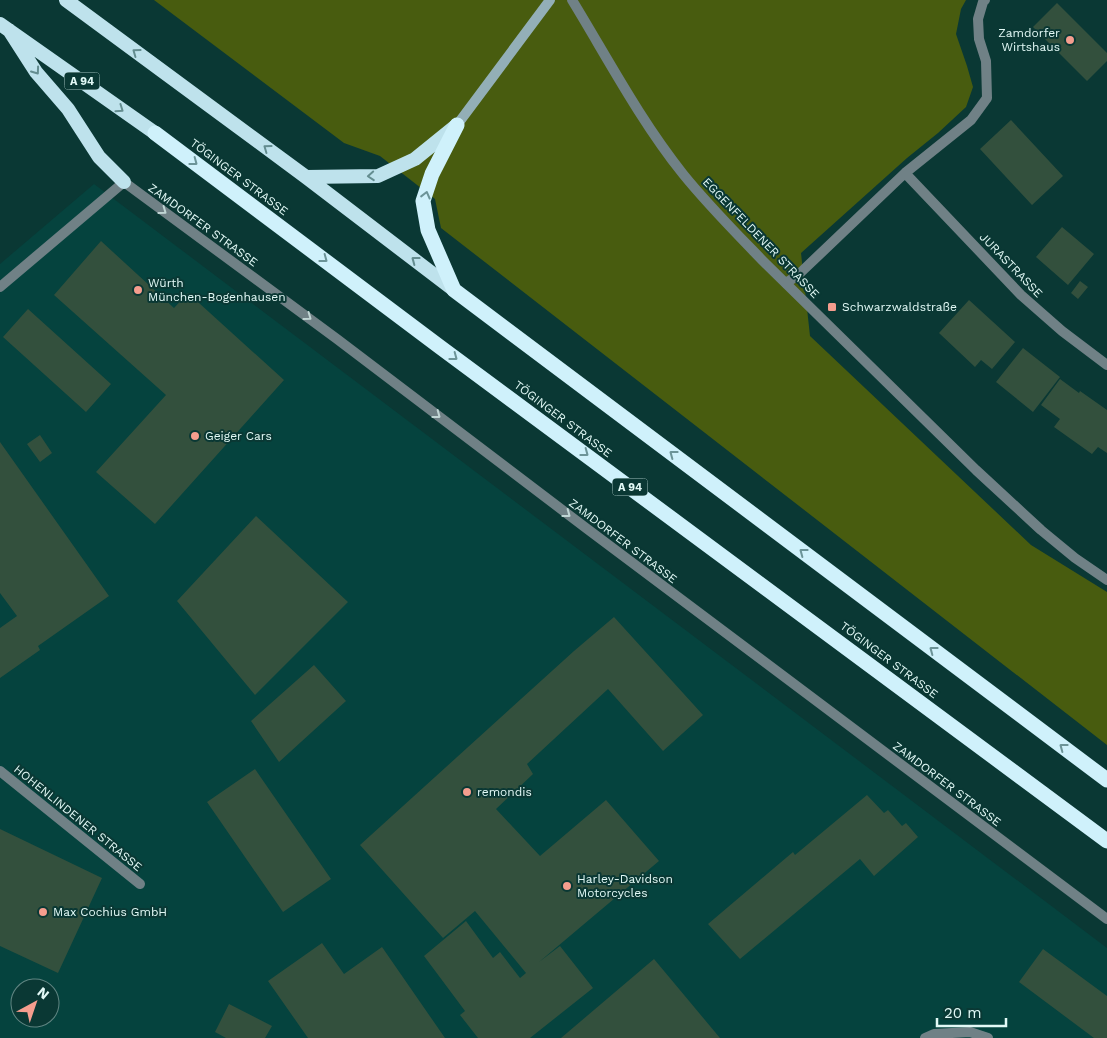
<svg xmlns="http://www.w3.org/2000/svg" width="1107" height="1038" viewBox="0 0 1107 1038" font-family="'Work Sans',sans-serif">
<rect width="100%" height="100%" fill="#0a3834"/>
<path fill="#05433e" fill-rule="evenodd" d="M 94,184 L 1107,948 L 1107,1038 L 0,1038 L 0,264 ZM 20,988 L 50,988 L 50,1018 L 20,1018 Z"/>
<path fill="#485c0f" d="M 154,0 L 966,0 L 961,9 L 956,34 L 967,66 L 973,87 L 966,107 L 938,133 L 907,158 L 801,253 L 810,336 L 1031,545 L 1107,592 L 1107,745 L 441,228 L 435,199 L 380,156 L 344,143 Z"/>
<path fill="#33503d" d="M 1057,3 L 1107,53 L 1107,61 L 1087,81 L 1033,27 Z
M 1011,120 L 1063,176 L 1032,205 L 980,149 Z
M 1062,227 L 1094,254 L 1068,285 L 1036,257 Z
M 101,241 L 174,308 L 188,293 L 284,380 L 155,524 L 96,472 L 166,395 L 54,295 Z
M 1080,281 L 1088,287 L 1078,299 L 1071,293 Z
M 969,300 L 1015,342 L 992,369 L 981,360 L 975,367 L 939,333 Z
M 28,309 L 111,384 L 86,412 L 3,337 Z
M 1023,348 L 1060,377 L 1033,412 L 996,382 Z
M 1060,379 L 1079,393 L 1080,391 L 1107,410 L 1107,453 L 1098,447 L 1092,454 L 1054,427 L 1060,419 L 1041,405 Z
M 40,435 L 52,453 L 40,462 L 27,444 Z
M 0,442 L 109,596 L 38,646 L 40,650 L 0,678 L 0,628 L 17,616 L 0,593 Z
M 256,516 L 348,602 L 255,695 L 177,601 Z
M 614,617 L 703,715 L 663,751 L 608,689 L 527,764 L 533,774 L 496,809 L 540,856 L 606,800 L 659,861 L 539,962 L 560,946 L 593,988 L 530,1038 L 478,1038 L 460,1015 L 465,1011 L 424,956 L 466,921 L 493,958 L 500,952 L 520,978 L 526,973 L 475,911 L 443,938 L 360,845 L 574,651 Z
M 314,665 L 346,701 L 279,762 L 251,721 Z
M 255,769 L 331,879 L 283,912 L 207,802 Z
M 867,795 L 884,813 L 888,810 L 902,826 L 906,823 L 918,837 L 874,876 L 860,859 L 740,959 L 708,924 L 793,852 L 795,855 Z
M 0,829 L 102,878 L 58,973 L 0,946 Z
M 322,943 L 344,974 L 382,947 L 445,1038 L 308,1038 L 268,981 Z
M 1043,949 L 1107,996 L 1107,1038 L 1094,1038 L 1019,982 Z
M 654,959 L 720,1038 L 561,1038 Z
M 229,1004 L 272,1026 L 265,1038 L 226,1038 L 215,1032 Z"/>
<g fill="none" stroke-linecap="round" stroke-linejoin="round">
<path stroke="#708186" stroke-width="10" d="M 925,1038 L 934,1034 L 970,1032 L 988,1038"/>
<path stroke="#708186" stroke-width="10" d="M 905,173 L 1021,295 L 1062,331 L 1107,365
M 786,283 L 798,275 L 905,173 L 971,120 L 987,98 L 986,61 L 979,39 L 978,19 L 983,2 L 985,0
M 0,287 L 124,182
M 0,771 L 140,884"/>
<path stroke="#708186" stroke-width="10" d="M 572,0 C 608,59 640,120 683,174 C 708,205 736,233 763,261 L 976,470 L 1041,530 L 1075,558 L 1107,580
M 124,182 L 337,339 L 586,528 L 1107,919"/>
<path stroke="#93afb7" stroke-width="10" d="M 457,125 L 550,0"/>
<path stroke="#bee2ec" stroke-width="14" d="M 66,0 L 306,177 L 454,290
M 0,24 L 155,133
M 9,30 L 36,72 L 68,109 L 99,157 L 124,182
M 306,177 L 378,176 L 415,159 L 457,125"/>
<path stroke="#cff1fb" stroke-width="15" d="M 457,125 L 432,174 L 423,201 L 428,230 L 454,290 L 1107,780
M 155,133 L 440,347 L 1107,841"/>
</g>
<defs><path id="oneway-chevron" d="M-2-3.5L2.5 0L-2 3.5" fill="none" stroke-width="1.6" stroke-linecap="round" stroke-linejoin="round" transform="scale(1.25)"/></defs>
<g stroke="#648d90">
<use href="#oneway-chevron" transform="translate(136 52) rotate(-144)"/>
<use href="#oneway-chevron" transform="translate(36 71) rotate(54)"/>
<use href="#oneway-chevron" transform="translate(120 109) rotate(35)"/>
<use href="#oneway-chevron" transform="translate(267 148) rotate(-144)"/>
<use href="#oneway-chevron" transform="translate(371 176) rotate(176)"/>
<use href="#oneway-chevron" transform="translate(415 260) rotate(-143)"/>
</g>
<g stroke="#6c9498">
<use href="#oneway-chevron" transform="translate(194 162) rotate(37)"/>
<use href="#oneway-chevron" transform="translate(426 195) rotate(-76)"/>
<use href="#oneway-chevron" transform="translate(324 259) rotate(37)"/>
<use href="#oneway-chevron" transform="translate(454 357) rotate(37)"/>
<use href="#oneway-chevron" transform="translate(585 453) rotate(37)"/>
<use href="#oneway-chevron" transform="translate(673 454) rotate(-143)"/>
<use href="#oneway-chevron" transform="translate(803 552) rotate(-143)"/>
<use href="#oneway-chevron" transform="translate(933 650) rotate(-143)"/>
<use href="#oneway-chevron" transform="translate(1063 747) rotate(-143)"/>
</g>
<g stroke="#c0d5d4">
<use href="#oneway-chevron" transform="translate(163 211) rotate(36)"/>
<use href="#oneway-chevron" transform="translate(308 317) rotate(36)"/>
<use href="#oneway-chevron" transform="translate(437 415) rotate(37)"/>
<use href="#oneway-chevron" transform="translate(567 514) rotate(37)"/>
</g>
<g fill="#f59d8e" stroke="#0a3834" stroke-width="2">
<circle cx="1070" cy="40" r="5"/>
<circle cx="138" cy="290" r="5"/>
<rect x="827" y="302" width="10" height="10" rx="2.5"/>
<circle cx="195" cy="436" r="5"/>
<circle cx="467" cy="792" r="5"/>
<circle cx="567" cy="886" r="5"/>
<circle cx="43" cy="912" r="5"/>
</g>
<g text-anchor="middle" stroke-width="4" stroke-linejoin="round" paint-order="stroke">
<g fill="#0a3834" stroke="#a1bfbc" stroke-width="1">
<rect x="64.5" y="72.5" width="35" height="17" rx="4"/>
<rect x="612.5" y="478.5" width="35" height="17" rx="4"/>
</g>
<g font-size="11" font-weight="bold" fill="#e2f9f6">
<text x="82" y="85">A 94</text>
<text x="630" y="491">A 94</text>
</g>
<g font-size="12" fill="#e2f9f6" stroke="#0a3834" text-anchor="start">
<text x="1060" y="37" text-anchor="end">Zamdorfer<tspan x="1060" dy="14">Wirtshaus</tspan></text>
<text x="148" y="287">Würth<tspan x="148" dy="14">München-Bogenhausen</tspan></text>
<text x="842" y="311">Schwarzwaldstraße</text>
<text x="205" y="440">Geiger Cars</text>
<text x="477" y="796">remondis</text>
<text x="577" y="883">Harley-Davidson<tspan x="577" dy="14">Motorcycles</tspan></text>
<text x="53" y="916">Max Cochius GmbH</text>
</g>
<g font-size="12" fill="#e2f9f6" stroke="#0a3834">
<text transform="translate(239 177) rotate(37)" y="4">TÖGINGER STRASSE</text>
<text transform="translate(203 225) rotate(36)" y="4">ZAMDORFER STRASSE</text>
<text transform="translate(761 238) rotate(46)" y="4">EGGENFELDENER STRASSE</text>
<text transform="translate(1011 265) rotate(46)" y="4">JURASTRASSE</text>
<text transform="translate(563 419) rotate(37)" y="4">TÖGINGER STRASSE</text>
<text transform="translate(623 541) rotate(37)" y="4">ZAMDORFER STRASSE</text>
<text transform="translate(889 660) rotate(37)" y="4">TÖGINGER STRASSE</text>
<text transform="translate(947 784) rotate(37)" y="4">ZAMDORFER STRASSE</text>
<text transform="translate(78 818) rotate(39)" y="4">HOHENLINDENER STRASSE</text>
</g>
</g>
<g transform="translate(35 1003) rotate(40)"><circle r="24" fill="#0a3834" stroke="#608582"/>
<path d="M0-4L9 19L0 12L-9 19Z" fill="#f59d8e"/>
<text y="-8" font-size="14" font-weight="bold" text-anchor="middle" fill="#e2f9f6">N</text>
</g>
<path d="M937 1018v8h69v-8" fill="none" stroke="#e2f9f6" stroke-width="2.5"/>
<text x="944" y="1018" font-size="15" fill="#e2f9f6" stroke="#0a3834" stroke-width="4" paint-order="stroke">20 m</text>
</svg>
